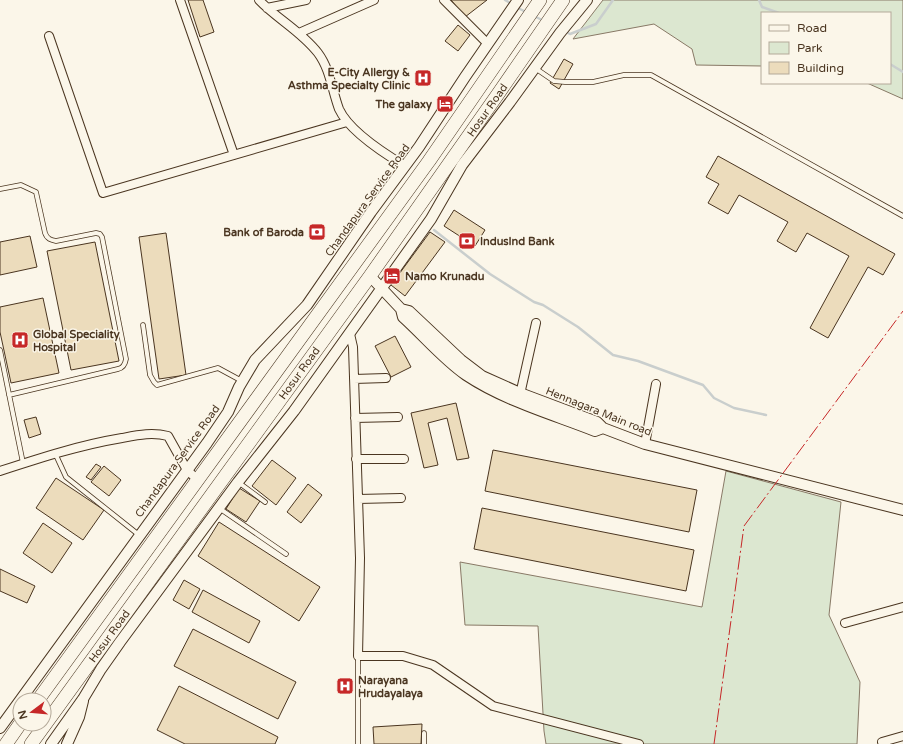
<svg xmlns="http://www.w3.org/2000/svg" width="903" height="744" viewBox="0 0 903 744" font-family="'Varela Round',sans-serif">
<rect width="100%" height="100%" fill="#fbf6e9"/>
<path fill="#dce7d0" stroke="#887966" d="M 603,0 L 903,0 L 903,99 L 867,83 L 890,83 L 890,13 L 762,13 L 762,66 L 696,65 L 692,49 L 654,24 L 573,39 Z
M 726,471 L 841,502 L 829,615 L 860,682 L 857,744 L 546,744 L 544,731 L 538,626 L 465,625 L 460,562 L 702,607 Z"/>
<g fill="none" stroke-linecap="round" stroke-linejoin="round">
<path stroke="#c9cecd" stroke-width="2.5" d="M 505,0 L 512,4
M 759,0 L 762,7 L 779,13
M 516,7 L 526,12
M 534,16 L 544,21
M 564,31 L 570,34 L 596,24 L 613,0
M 890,64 L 903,72
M 434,230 L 490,274 L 534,302 L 543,305 L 578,327 L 613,355 L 638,361 L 703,385 L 714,398 L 734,408 L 766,415"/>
</g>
<path fill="#ecdcbc" stroke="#4a3520" d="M 188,0 L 203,0 L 214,32 L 200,37 Z
M 451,0 L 487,0 L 465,17 Z
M 458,25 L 470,35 L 458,51 L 445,41 Z
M 564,59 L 573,64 L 559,89 L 550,83 Z
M 718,156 L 895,254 L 883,275 L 868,267 L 828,338 L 810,328 L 849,256 L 807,233 L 796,252 L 777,241 L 788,222 L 739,195 L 728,214 L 708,203 L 719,184 L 706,177 Z
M 454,210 L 485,230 L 475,246 L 444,226 Z
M 430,232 L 445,242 L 405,296 L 391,285 Z
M 166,233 L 186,375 L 159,379 L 139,237 Z
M 30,236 L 37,267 L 0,275 L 0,242 Z
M 95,242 L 119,361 L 71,370 L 47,251 Z
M 43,298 L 59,373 L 11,383 L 0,332 L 0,307 Z
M 395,336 L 411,367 L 391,377 L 375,346 Z
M 456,403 L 469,458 L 457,460 L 447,418 L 428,423 L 438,465 L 424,468 L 411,413 Z
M 36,417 L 41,434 L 29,438 L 24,420 Z
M 493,450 L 697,490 L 689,532 L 485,491 Z
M 272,460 L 296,478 L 276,505 L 252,486 Z
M 96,464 L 101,467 L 91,480 L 86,477 Z
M 104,466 L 121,480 L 109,496 L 91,482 Z
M 56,478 L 104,510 L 83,540 L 36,508 Z
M 308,484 L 322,495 L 301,523 L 287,512 Z
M 239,488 L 260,501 L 246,522 L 226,509 Z
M 482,508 L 694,550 L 686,591 L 474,549 Z
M 219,522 L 320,587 L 299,621 L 198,556 Z
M 43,523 L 72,543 L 52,573 L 23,553 Z
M 0,569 L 35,586 L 27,603 L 0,591 Z
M 184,580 L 200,589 L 189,609 L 173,600 Z
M 203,590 L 260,621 L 249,643 L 192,612 Z
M 193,629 L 296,682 L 278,719 L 174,666 Z
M 179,686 L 278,737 L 275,744 L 185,744 L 157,730 Z
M 422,724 L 421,744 L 374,744 L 373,727 Z"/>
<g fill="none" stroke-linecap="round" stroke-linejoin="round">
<g stroke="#4a3520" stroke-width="5.5">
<path id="service" d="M 535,68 L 554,81 L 565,82 L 593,82 L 624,75 L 651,75 L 903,216
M 0,189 L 21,185 L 36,192 L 45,233 C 47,239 51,240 56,241 L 96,233 L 100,234 L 102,237 L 126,359 C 125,365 123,368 118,369 L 9,395
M 143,325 L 150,375 L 154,382 L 157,385 L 218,368 L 242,381
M 0,350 L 23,463
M 55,453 L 66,477 L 139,535
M 238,482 L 265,502
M 219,508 L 286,554
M 358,744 L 358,656
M 424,744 L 424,733"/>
</g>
<g stroke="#4a3520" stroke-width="10">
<path id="minor" d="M 180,0 L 234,155
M 259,0 C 277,19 301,31 318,53 C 330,69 332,90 339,109 C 349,131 385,154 405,166
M 444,0 L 488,44
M 267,8 L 306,0
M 299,33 L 374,0
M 49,36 L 103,193 L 347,122
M 350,334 L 353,347 L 360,558 L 358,656 L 403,656 L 433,665 L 493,706 L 639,744
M 354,379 L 386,378
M 519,399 L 536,323
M 355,418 L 398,417
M 645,444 L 656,384
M 356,459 L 404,459
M 0,471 C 40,458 80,445 122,438 C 138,435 152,432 168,436 L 187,470 L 198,480
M 358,499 L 401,498
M 845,623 L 903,607
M 882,742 L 903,736"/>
</g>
<g stroke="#4a3520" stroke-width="12">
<path id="tertiary" d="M 370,276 L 401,309 L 409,311 L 461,360 L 482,376 L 520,393 L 597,422 L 603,428 L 645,444 L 903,510
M 401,309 L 403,317 C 424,336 443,359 466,375 C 505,401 552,414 595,431 L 603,428
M 0,728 L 207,443 L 228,412 L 239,387 L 255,360 L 307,305 L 371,212 L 419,147 L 465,77 L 518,0
M 51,744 L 83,699 L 101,669 L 120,642 L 238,482 L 294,411 L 431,219 L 462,165 L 510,102 L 560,33 L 587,0
M 67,744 L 79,717 L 83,701"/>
</g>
<g stroke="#4a3520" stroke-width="14">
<path id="trunk" d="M 38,700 L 429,161 L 540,0
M 6,744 L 20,724
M 31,744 L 370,276 L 498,94 L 563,0"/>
</g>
<use href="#service" stroke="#fbf6e9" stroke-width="4"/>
<use href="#minor" stroke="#fbf6e9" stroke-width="8"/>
<use href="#tertiary" stroke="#fbf6e9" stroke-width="10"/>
<use href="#trunk" stroke="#fbf6e9" stroke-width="13"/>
<path stroke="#c62828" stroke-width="1" stroke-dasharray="14 3 2 3" stroke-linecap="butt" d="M 714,744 L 744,526 L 903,311"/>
</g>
<defs>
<g id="hospital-square" transform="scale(0.9)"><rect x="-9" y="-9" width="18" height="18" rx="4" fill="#c62828" stroke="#fbf6e9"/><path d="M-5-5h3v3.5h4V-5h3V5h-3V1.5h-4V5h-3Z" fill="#fff"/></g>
<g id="hotel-square" transform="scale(0.9)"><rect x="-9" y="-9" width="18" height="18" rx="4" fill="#c62828" stroke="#fbf6e9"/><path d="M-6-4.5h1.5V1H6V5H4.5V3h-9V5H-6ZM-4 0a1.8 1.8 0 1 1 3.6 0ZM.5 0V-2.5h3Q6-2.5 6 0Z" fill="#fff"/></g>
<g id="bank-square" transform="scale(0.9)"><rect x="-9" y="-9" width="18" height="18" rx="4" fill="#c62828" stroke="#fbf6e9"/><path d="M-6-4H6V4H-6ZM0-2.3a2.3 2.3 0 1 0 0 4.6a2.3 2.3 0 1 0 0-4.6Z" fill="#fff"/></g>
</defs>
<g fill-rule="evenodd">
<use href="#hospital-square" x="423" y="78"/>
<use href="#hotel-square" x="445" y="104"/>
<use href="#bank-square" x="317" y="232"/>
<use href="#bank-square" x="467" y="241"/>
<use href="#hotel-square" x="392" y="276"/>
<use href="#hospital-square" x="20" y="340"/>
<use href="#hospital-square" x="345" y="686"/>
</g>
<g text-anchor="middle" stroke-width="3" stroke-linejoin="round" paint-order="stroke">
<g font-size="11" font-weight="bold" fill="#4a3520" stroke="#fbf6e9" text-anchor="start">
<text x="410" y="76" text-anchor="end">E-City Allergy &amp;<tspan x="410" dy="13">Asthma Specialty Clinic</tspan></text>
<text x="432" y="108" text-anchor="end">The galaxy</text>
<text x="304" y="236" text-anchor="end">Bank of Baroda</text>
<text x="480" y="245">IndusInd Bank</text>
<text x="405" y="280">Namo Krunadu</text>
<text x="33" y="338">Global Speciality<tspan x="33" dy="13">Hospital</tspan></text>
<text x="358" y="684">Narayana<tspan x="358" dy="13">Hrudayalaya</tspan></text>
</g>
<g font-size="11" fill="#4a3520" stroke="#fbf6e9">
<text transform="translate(487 110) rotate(-55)" y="4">Hosur Road</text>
<text transform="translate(367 200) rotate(-54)" y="4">Chandapura Service Road</text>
<text transform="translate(299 373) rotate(-54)" y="4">Hosur Road</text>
<text transform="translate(599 411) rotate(22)" y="4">Hennagara Main road</text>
<text transform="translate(177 461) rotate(-54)" y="4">Chandapura Service Road</text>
<text transform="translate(109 636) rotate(-54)" y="4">Hosur Road</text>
</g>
</g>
<rect x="761" y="12" width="130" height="72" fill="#fbf6e9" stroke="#b4a999"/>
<rect x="769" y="25" width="20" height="6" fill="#fbf6e9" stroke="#b4a999"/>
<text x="797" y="32" font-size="12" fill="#4a3520">Road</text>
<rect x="769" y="42" width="20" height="12" fill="#dce7d0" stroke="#b4a999"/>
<text x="797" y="52" font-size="12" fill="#4a3520">Park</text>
<rect x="769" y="62" width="20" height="12" fill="#ecdcbc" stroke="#b4a999"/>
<text x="797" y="72" font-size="12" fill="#4a3520">Building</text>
<g transform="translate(32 712) rotate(254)"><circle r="19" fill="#fbf6e9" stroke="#b4a999"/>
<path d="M0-3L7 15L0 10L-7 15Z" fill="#c62828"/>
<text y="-6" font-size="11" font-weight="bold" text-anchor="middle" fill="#4a3520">N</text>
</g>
</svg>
